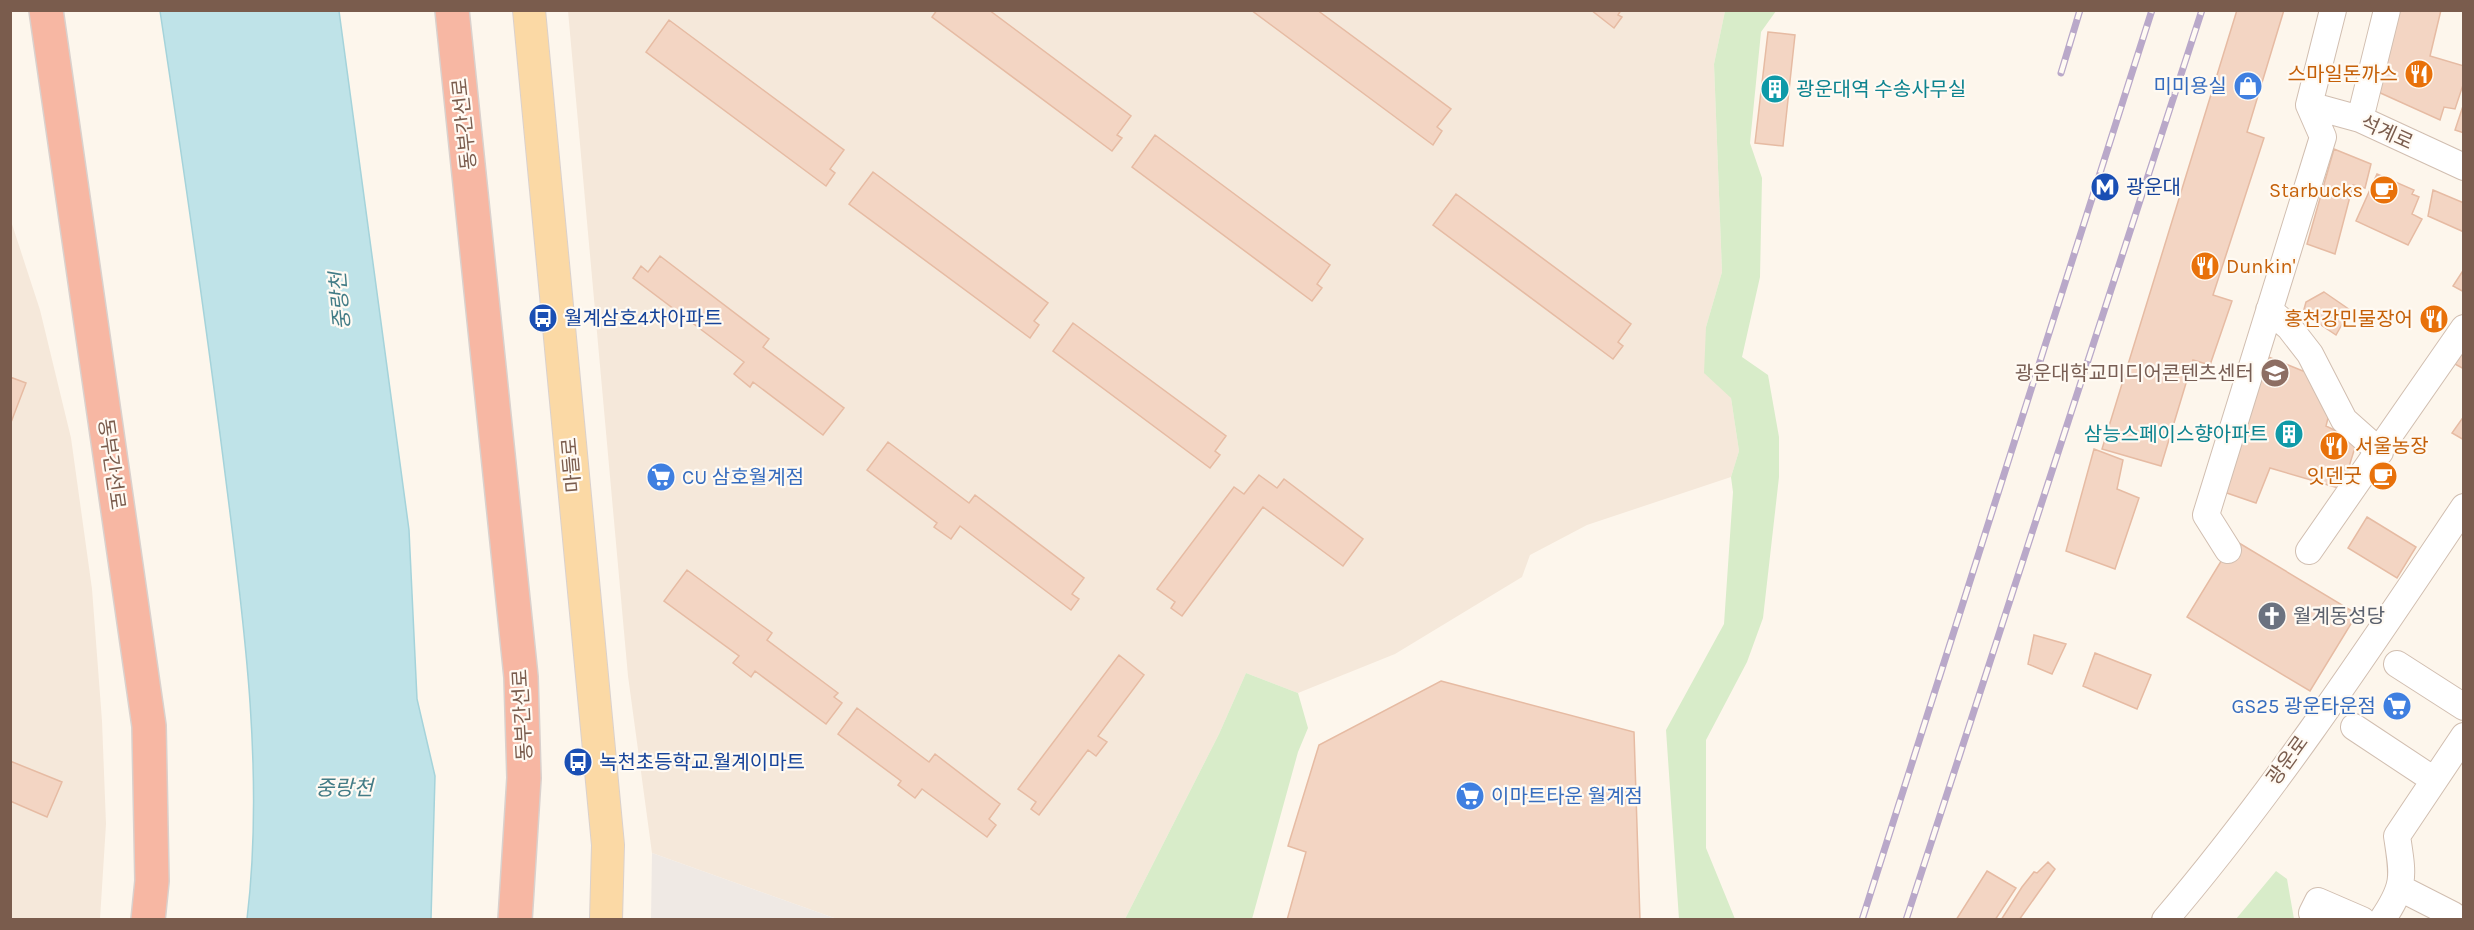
<svg xmlns="http://www.w3.org/2000/svg" width="2474" height="930" viewBox="0 0 2474 930" font-family="Karla,'Noto Sans KR',sans-serif">
<rect width="100%" height="100%" fill="#fdf6ec"/>
<path fill="#f5e8da" d="M 568,11 L 1725,11 L 1714,64 L 1722,272 L 1706,327 L 1731,398 L 1739,451 L 1731,477 L 1587,525 L 1530,555 L 1522,577 L 1395,654 L 1298,693 L 1246,673 L 1219,734 L 1125,919 L 837,919 L 652,853 L 628,676 Z
M 10,218 L 40,310 L 71,438 L 92,589 L 102,721 L 106,824 L 100,919 L 11,919 Z"/>
<path fill="#efe9e4" d="M 652,853 L 837,919 L 651,919 Z"/>
<path fill="#d8ecc9" d="M 1725,11 L 1776,11 L 1761,32 L 1750,143 L 1762,178 L 1760,277 L 1742,357 L 1768,375 L 1779,437 L 1779,477 L 1763,618 L 1747,662 L 1706,740 L 1706,848 L 1735,919 L 1679,919 L 1666,730 L 1724,624 L 1733,492 L 1731,477 L 1739,451 L 1731,398 L 1704,373 L 1706,327 L 1722,272 L 1714,64 Z
M 1246,673 L 1298,693 L 1308,728 L 1298,752 L 1252,919 L 1125,919 L 1219,734 Z
M 2276,871 L 2287,879 L 2294,919 L 2236,919 Z"/>
<path fill="#bfe3e8" stroke="#a5d3da" stroke-width="1.5" d="M 160,11 L 339,11 L 409,530 L 417,699 L 435,776 L 431,919 L 247,919 C 264,779 245,629 227,489 C 207,329 184,170 160,11 Z"/>
<path fill="#f3d5c3" stroke="#e6bba3" stroke-width="1.5" d="M 937,10 L 989,10 L 1131,116 L 1117,135 L 1122,138 L 1112,151 L 932,17 Z
M 1251,10 L 1317,10 L 1451,109 L 1437,127 L 1442,131 L 1433,145 Z
M 1591,10 L 1621,10 L 1618,15 L 1622,17 L 1614,28 Z
M 2237,10 L 2284,10 L 2247,132 L 2264,138 L 2213,295 L 2232,301 L 2210,365 L 2193,360 L 2161,466 L 2102,449 Z
M 2395,10 L 2441,10 L 2430,56 L 2464,66 L 2464,82 L 2455,109 L 2444,107 L 2440,120 L 2376,91 Z
M 669,20 L 844,150 L 830,169 L 835,173 L 826,186 L 646,52 Z
M 1768,32 L 1795,35 L 1783,146 L 1755,143 Z
M 2464,103 L 2464,133 L 2455,130 Z
M 1155,135 L 1330,265 L 1317,284 L 1322,288 L 1312,301 L 1132,167 Z
M 2334,149 L 2371,164 L 2365,188 L 2353,185 L 2335,254 L 2307,244 Z
M 873,172 L 1048,303 L 1034,321 L 1039,325 L 1030,338 L 849,204 Z
M 2377,174 L 2414,190 L 2412,194 L 2419,197 L 2412,214 L 2422,219 L 2408,245 L 2356,221 Z
M 2433,190 L 2464,203 L 2464,232 L 2428,216 Z
M 1456,194 L 1631,324 L 1618,342 L 1623,346 L 1613,359 L 1433,225 Z
M 660,256 L 769,339 L 763,347 L 844,408 L 823,435 L 753,382 L 750,387 L 734,374 L 744,362 L 633,278 L 641,266 L 648,272 Z
M 2464,269 L 2464,292 L 2453,286 Z
M 2324,292 L 2350,310 L 2336,335 L 2303,313 L 2306,302 Z
M 1073,323 L 1226,436 L 1215,451 L 1220,455 L 1210,468 L 1053,351 Z
M 2464,347 L 2464,369 L 2453,363 Z
M 2261,354 L 2313,375 L 2330,410 L 2326,426 L 2357,441 L 2342,489 L 2270,468 L 2256,503 L 2218,490 Z
M 10,377 L 26,383 L 10,425 Z
M 2464,416 L 2464,440 L 2452,433 Z
M 888,442 L 969,503 L 975,495 L 1084,578 L 1072,594 L 1079,599 L 1071,610 L 960,526 L 951,539 L 934,527 L 937,523 L 867,470 Z
M 2094,449 L 2123,460 L 2117,489 L 2139,498 L 2115,569 L 2066,551 Z
M 1259,475 L 1277,488 L 1284,479 L 1363,539 L 1343,566 L 1263,507 L 1182,616 L 1171,608 L 1175,602 L 1157,589 L 1234,487 L 1244,494 Z
M 2367,517 L 2416,547 L 2397,578 L 2348,548 Z
M 2234,540 L 2357,614 L 2310,691 L 2187,617 Z
M 687,570 L 772,633 L 767,640 L 838,693 L 834,697 L 842,703 L 826,724 L 755,671 L 751,677 L 733,663 L 739,656 L 664,601 Z
M 2034,635 L 2066,644 L 2052,674 L 2028,664 Z
M 2095,653 L 2151,675 L 2137,709 L 2083,686 Z
M 1119,655 L 1144,675 L 1098,736 L 1107,742 L 1096,756 L 1088,750 L 1039,815 L 1031,809 L 1036,802 L 1018,789 Z
M 1441,681 L 1634,732 L 1640,920 L 1287,920 L 1306,852 L 1288,846 L 1319,745 Z
M 857,708 L 929,762 L 935,754 L 1000,804 L 989,819 L 996,825 L 987,837 L 922,789 L 915,798 L 898,785 L 901,781 L 838,734 Z
M 10,761 L 62,782 L 47,817 L 10,801 Z
M 2048,862 L 2055,869 L 2019,920 L 2001,920 L 2022,887 L 2034,872 L 2037,873 Z
M 1987,871 L 2016,888 L 1995,920 L 1956,920 Z"/>
<g fill="none" stroke-linecap="round" stroke-linejoin="round">
<g stroke="#d1beb0" stroke-width="28">
<path id="minor" d="M 2333,10 L 2309,105 L 2360,119 L 2464,167
M 2360,119 L 2387,10
M 2269,310 L 2289,327 L 2310,354 L 2344,420 L 2380,452
M 2228,550 L 2206,515 L 2323,137 L 2309,105
M 2309,551 L 2464,328
M 2397,664 L 2464,707
M 2354,727 L 2434,780
M 2400,888 L 2453,915 L 2454,920
M 2312,913 L 2318,901 L 2362,920
M 2165,920 C 2275,791 2370,647 2464,507
M 2382,920 C 2406,885 2403,876 2397,836 L 2464,736"/>
</g>
<g stroke="#dad1cd" stroke-width="34">
<path id="major" d="M 529,10 L 608,845 L 606,920"/>
</g>
<g stroke="#dad1cd" stroke-width="36">
<path id="highway" d="M 46,10 L 149,726 L 152,881 L 148,920
M 452,10 L 521,677 L 524,778 L 515,920"/>
</g>
<use href="#minor" stroke="#fff" stroke-width="26"/>
<use href="#major" stroke="#fbd9a5" stroke-width="32"/>
<use href="#highway" stroke="#f7b7a3" stroke-width="33"/>
<g stroke="#b9a8c9" stroke-width="7">
<path id="rail" d="M 2061,73 L 2080,10
M 1862,920 L 2152,10
M 1906,920 L 2202,10"/>
</g>
<use href="#rail" stroke="#fffaf3" stroke-width="4.5" stroke-dasharray="14" stroke-linecap="butt"/>
</g>
<defs>
<g id="restaurant-disc" transform="scale(1.5)"><circle r="9.5" fill="#e8710a" stroke="#fffaf3"/><path d="M-5-6h1v4h1v-4h1v4h1v-4h1v5L-1.5 .5V6h-2V.5L-5-1ZM5-6V6H3V1.5H1.5Q1.5-4 5-6Z" fill="#fff"/></g>
<g id="shop-disc" transform="scale(1.5)"><circle r="9.5" fill="#3f7fe0" stroke="#fffaf3"/><path d="M-5-2.5h2.3a2.7 3.5 0 0 1 5.4 0H5L5.5 6h-11ZM-1.5-2.5h3a1.5 2.3 0 0 0-3 0Z" fill="#fff"/></g>
<g id="building-disc" transform="scale(1.5)"><circle r="9.5" fill="#0f9aa8" stroke="#fffaf3"/><path d="M-4-6H4V6H1V3H-1V6H-4ZM-2.5-4.3h1.7v1.8h-1.7ZM.8-4.3h1.7v1.8H.8ZM-2.5-1h1.7V.8h-1.7ZM.8-1h1.7V.8H.8Z" fill="#fff"/></g>
<g id="metro-disc" transform="scale(1.5)"><circle r="9.5" fill="#1a4fb4" stroke="#fffaf3"/><path d="M-5.5 5V-5H-3L0 0L3-5H5.5V5H3V-.5L0 4L-3-.5V5Z" fill="#fff"/></g>
<g id="cafe-disc" transform="scale(1.5)"><circle r="9.5" fill="#e8710a" stroke="#fffaf3"/><path d="M-5.5-4.5H6V0H3Q3 3.5 0 3.5H-2.5Q-5.5 3.5-5.5 0ZM3-3.2v2h1.7v-2ZM-6 4.5H4V6H-6Z" fill="#fff"/></g>
<g id="bus-disc" transform="scale(1.5)"><circle r="9.5" fill="#1a4fb4" stroke="#fffaf3"/><path d="M-5-6H5V4H4V6H2V4H-2V6H-4V4H-5ZM-3.5-4V0h7V-4ZM-3.5 1.2v1.5H-2V1.2ZM2 1.2v1.5H3.5V1.2Z" fill="#fff"/></g>
<g id="university-disc" transform="scale(1.5)"><circle r="9.5" fill="#8d6e63" stroke="#fffaf3"/><path d="M0-5L7-2L0 1L-7-2ZM-4 1L0 2.5L4 1V4Q0 6-4 4Z" fill="#fff"/></g>
<g id="supermarket-disc" transform="scale(1.5)"><circle r="9.5" fill="#3f7fe0" stroke="#fffaf3"/><path d="M-6-5.5h2.5l.6 2H6L4.5 2H-2.5L-4.4-4H-6ZM-1.5 3.2a1.3 1.3 0 1 0 .1 0ZM3 3.2a1.3 1.3 0 1 0 .1 0Z" fill="#fff"/></g>
<g id="church-disc" transform="scale(1.5)"><circle r="9.5" fill="#6b7280" stroke="#fffaf3"/><path d="M-1.2-6h2.4v3.5h3.3v2.4h-3.3V6h-2.4V-.1h-3.3v-2.4h3.3Z" fill="#fff"/></g>
</defs>
<g fill-rule="evenodd">
<use href="#restaurant-disc" x="2419" y="74"/>
<use href="#shop-disc" x="2248" y="86"/>
<use href="#building-disc" x="1775" y="89"/>
<use href="#metro-disc" x="2105" y="187"/>
<use href="#cafe-disc" x="2384" y="190"/>
<use href="#restaurant-disc" x="2205" y="266"/>
<use href="#bus-disc" x="543" y="318"/>
<use href="#restaurant-disc" x="2434" y="319"/>
<use href="#university-disc" x="2275" y="373"/>
<use href="#building-disc" x="2289" y="434"/>
<use href="#restaurant-disc" x="2334" y="446"/>
<use href="#cafe-disc" x="2383" y="476"/>
<use href="#supermarket-disc" x="661" y="477"/>
<use href="#church-disc" x="2272" y="616"/>
<use href="#supermarket-disc" x="2397" y="706"/>
<use href="#bus-disc" x="578" y="762"/>
<use href="#supermarket-disc" x="1470" y="796"/>
</g>
<g text-anchor="middle" stroke-width="4.5" stroke-linejoin="round" paint-order="stroke">
<g font-size="20" fill="#c56008" stroke="#fffaf3" text-anchor="end">
<text x="2398" y="81">스마일돈까스</text>
<text x="2363" y="197">Starbucks</text>
<text x="2226" y="273" text-anchor="start">Dunkin'</text>
<text x="2413" y="326">홍천강민물장어</text>
<text x="2355" y="453" text-anchor="start">서울농장</text>
<text x="2362" y="483">잇덴굿</text>
</g>
<g font-size="20" fill="#366cbe" stroke="#fffaf3" text-anchor="end">
<text x="2227" y="93">미미용실</text>
<text x="682" y="484" text-anchor="start">CU 삼호월계점</text>
<text x="2376" y="713">GS25 광운타운점</text>
<text x="1491" y="803" text-anchor="start">이마트타운 월계점</text>
</g>
<g font-size="20" fill="#0d838f" stroke="#fffaf3" text-anchor="start">
<text x="1796" y="96">광운대역 수송사무실</text>
<text x="2268" y="441" text-anchor="end">삼능스페이스향아파트</text>
</g>
<g font-size="20" fill="#7a5c4d" stroke="#fffaf3">
<text transform="translate(464 124) rotate(-96)" y="7">동부간선로</text>
<text transform="translate(2387 132) rotate(24)" y="7">석계로</text>
<text transform="translate(112 464) rotate(82)" y="7">동부간선로</text>
<text transform="translate(571 465) rotate(-95)" y="7">마들로</text>
<text transform="translate(522 715) rotate(-93)" y="7">동부간선로</text>
<text transform="translate(2287 760) rotate(-54)" y="7">광운로</text>
</g>
<g font-size="20" fill="#164399" stroke="#fffaf3" text-anchor="start">
<text x="2126" y="194">광운대</text>
<text x="564" y="325">월계삼호4차아파트</text>
<text x="599" y="769">녹천초등학교.월계이마트</text>
</g>
<g font-size="20" fill="#785e54" stroke="#fffaf3" text-anchor="end">
<text x="2254" y="380">광운대학교미디어콘텐츠센터</text>
</g>
<g font-size="20" fill="#5b616d" stroke="#fffaf3" text-anchor="start">
<text x="2293" y="623">월계동성당</text>
</g>
<g font-size="21" font-style="italic" fill="#437c86" stroke="#fffaf3">
<text transform="translate(340 301) rotate(-95)" y="7">중랑천</text>
<text x="344" y="795">중랑천</text>
</g>
</g>
<rect width="2474" height="930" fill="none" stroke="#7a5c4d" stroke-width="24"/>
</svg>
